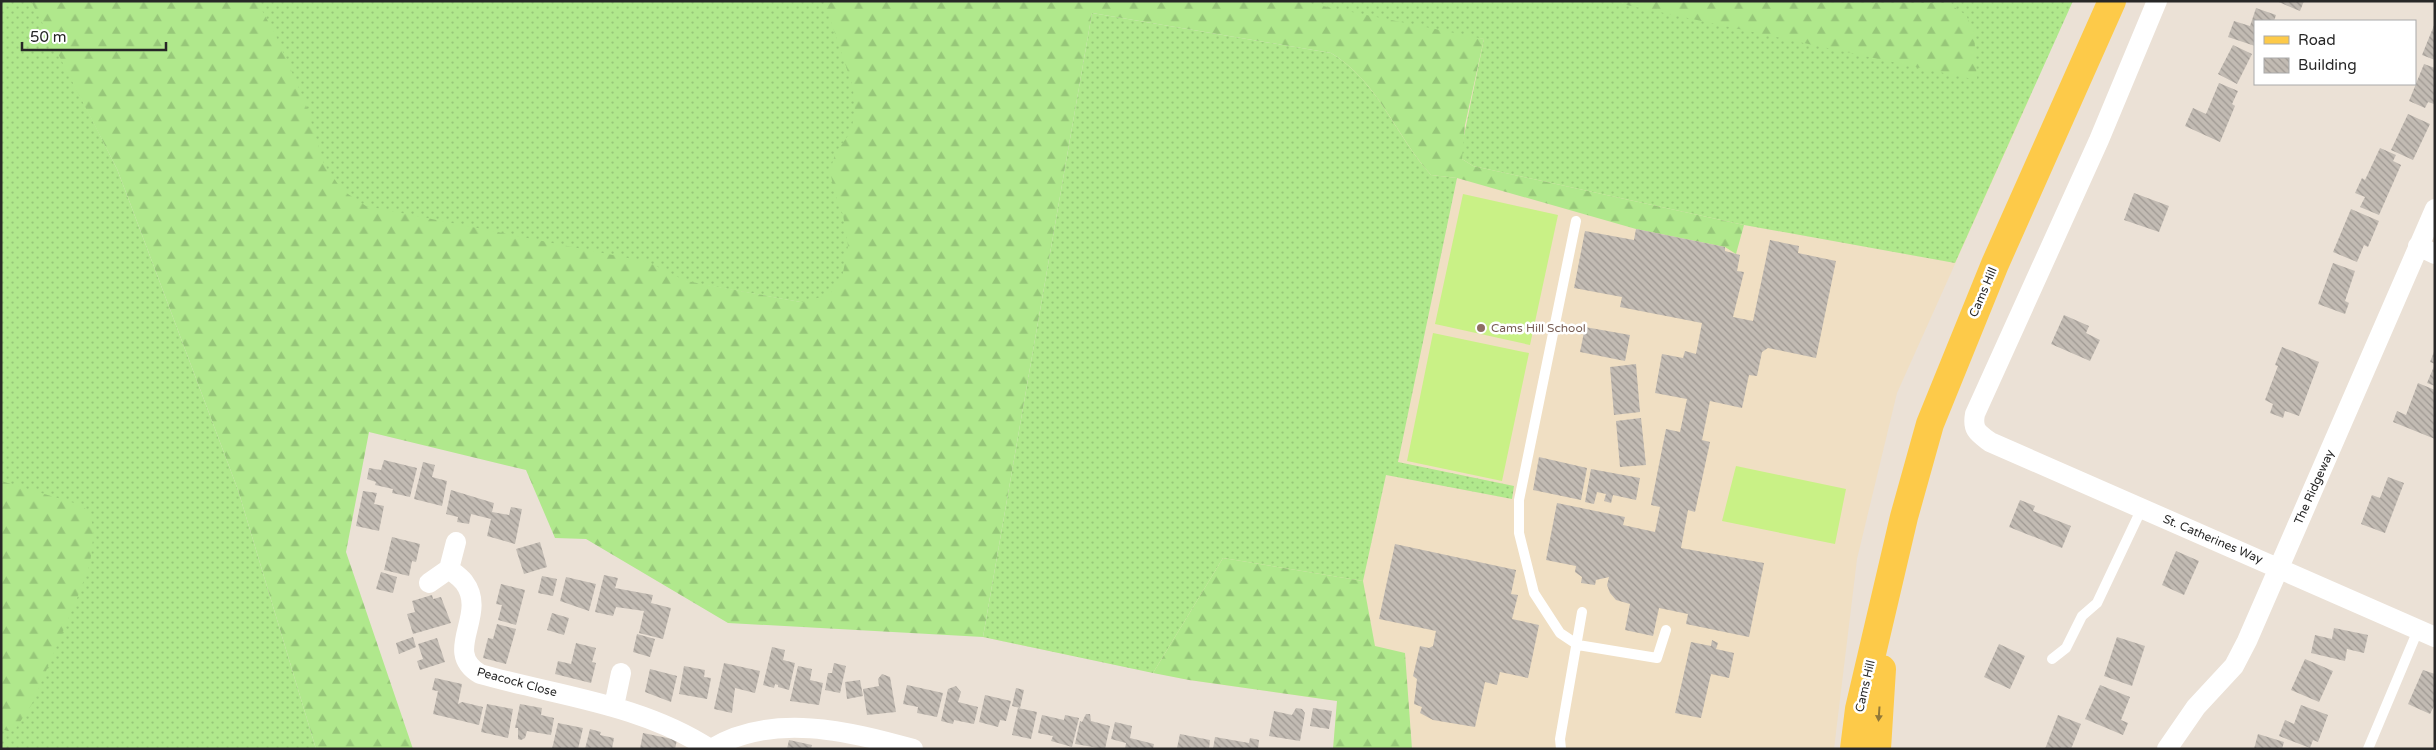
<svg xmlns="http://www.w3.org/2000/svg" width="2436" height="750" viewBox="0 0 2436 750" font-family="'Varela Round',sans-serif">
<defs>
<pattern id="grass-dots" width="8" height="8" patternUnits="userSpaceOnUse" patternTransform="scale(1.25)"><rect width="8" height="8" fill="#b0e88c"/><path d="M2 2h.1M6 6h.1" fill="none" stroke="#97c779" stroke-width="1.8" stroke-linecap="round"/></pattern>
<pattern id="forest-firs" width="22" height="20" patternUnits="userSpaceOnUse" patternTransform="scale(1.25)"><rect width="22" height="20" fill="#b0e88c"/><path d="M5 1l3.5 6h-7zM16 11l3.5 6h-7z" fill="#97c779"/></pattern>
<pattern id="building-back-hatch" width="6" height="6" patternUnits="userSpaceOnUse" patternTransform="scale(1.25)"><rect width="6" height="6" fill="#c2bbb3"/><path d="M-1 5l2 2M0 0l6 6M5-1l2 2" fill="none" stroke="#9e9892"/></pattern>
</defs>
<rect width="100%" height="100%" fill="#ebe1d6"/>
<path fill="#f0dfc3" d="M 1370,16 L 2031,95 L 1897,393 L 1857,559 L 1834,749 L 1333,749 L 1337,701 L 1189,680 L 983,637 Z"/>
<path fill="url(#grass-dots)" d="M 1,1 L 942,1 L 857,312 L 152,187 L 38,12 L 117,169 L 130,203 L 238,490 L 316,749 L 1,749 Z
M 1143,1 L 2073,1 L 1955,263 L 1744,225 L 1473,166 L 1462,159 L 1461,150 L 1484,39 Z
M 1092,13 L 1331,53 C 1378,81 1395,135 1431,175 L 1457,178 L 1398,462 L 1514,486 L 1512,499 L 1386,475 L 1363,581 L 1223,558 L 1153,673 L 983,637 Z"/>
<path fill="url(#forest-firs)" d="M 31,1 L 257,1 L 276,36 L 305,102 L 324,164 L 342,190 L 366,206 L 648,262 L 686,281 L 801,302 L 829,295 L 842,278 L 848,246 L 843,215 L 834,191 L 830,170 L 836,152 L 850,133 L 855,114 L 853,87 L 824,1 L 1298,1 L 1484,39 L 1465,125 L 1462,159 L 1473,166 L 1744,225 L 1736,254 L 1725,247 L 1636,229 L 1457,178 L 1431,175 C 1396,136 1378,81 1331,53 L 1092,13 L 983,637 L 728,623 L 586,539 L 555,538 L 526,470 L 369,432 L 346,552 L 413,749 L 316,749 L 238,490 L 130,203 L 117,169 Z
M 1608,1 L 1948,3 L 1966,15 L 1974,32 L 1977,80 Z
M 1,481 L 81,505 L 89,512 L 94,530 L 90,564 L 78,596 L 32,704 L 16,728 L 8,731 L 1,729 Z
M 1223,558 L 1363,581 L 1375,646 L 1405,653 L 1412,749 L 1333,749 L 1337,701 L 1189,680 L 1153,673 Z"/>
<path fill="#c9f186" d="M 1463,194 L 1558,215 L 1530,345 L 1435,324 Z
M 1433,333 L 1529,353 L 1502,481 L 1407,461 Z
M 1736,466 L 1846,489 L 1835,544 L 1722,521 Z"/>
<path fill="url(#building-back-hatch)" d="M 2276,1 L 2304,1 L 2300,11 Z
M 2256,8 L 2276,15 L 2274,21 L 2255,21 L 2255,46 L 2228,37 L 2234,21 L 2250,26 Z
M 2435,23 L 2435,60 L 2422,55 Z
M 2233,45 L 2252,54 L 2237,84 L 2218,74 Z
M 2424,64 L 2435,68 L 2435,102 L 2434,104 L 2428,102 L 2425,108 L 2409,101 Z
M 2219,83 L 2238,91 L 2232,104 L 2235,106 L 2220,142 L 2185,126 L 2193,108 L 2206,114 Z
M 2408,114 L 2430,124 L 2413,160 L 2391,150 Z
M 2380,148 L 2396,155 L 2393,161 L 2401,165 L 2379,215 L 2360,207 L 2365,197 L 2355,193 L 2362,178 L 2365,180 Z
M 2134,193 L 2169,206 L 2159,232 L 2124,220 Z
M 2351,209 L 2379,221 L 2368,247 L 2364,245 L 2357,262 L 2333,252 Z
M 1636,229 L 1725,247 L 1725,251 L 1740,255 L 1737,271 L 1744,272 L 1733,317 L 1753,321 L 1770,240 L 1799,246 L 1798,253 L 1836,261 L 1816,358 L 1768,348 L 1762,352 L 1757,376 L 1749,375 L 1742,408 L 1710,401 L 1702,440 L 1710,442 L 1695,512 L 1688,510 L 1681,548 L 1764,563 L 1749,637 L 1686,624 L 1688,614 L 1659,608 L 1653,636 L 1625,630 L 1630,604 L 1616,600 L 1610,593 L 1607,585 L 1609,577 L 1596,580 L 1595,585 L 1581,583 L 1582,577 L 1575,572 L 1576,566 L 1546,560 L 1557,503 L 1625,517 L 1623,525 L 1655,532 L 1660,507 L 1651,505 L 1666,429 L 1680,432 L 1687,399 L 1655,393 L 1662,354 L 1683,358 L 1685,351 L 1696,354 L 1702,323 L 1620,307 L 1622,297 L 1574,288 L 1585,231 L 1634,240 Z
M 2333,263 L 2355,271 L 2345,301 L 2349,303 L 2345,314 L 2318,304 Z
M 2064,315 L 2089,326 L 2086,333 L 2100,340 L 2090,361 L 2051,344 Z
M 1585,327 L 1630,335 L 1625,361 L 1580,352 Z
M 2282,347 L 2319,362 L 2299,416 L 2285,411 L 2283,418 L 2270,413 L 2273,404 L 2265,400 L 2278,366 L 2275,365 Z
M 2435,349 L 2435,386 L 2427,383 L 2435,364 L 2430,362 Z
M 1636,364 L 1640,412 L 1614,415 L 1610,367 Z
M 2418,383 L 2435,390 L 2435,439 L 2393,422 L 2397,411 L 2406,415 Z
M 1641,418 L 1646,465 L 1620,467 L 1616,421 Z
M 1539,457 L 1587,468 L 1581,500 L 1533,490 Z
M 384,460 L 417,468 L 410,497 L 392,493 L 393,489 L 375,485 L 376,482 L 367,479 L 369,468 L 381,470 Z
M 423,462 L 435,465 L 432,477 L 447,481 L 442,506 L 414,499 Z
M 1591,469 L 1640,478 L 1636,500 L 1613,495 L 1611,503 L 1604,501 L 1606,494 L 1597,492 L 1594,504 L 1585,502 Z
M 2388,477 L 2404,483 L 2385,533 L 2361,524 L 2372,495 L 2380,498 Z
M 451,490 L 494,503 L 492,512 L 509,515 L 511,507 L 522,509 L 515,544 L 487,536 L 491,519 L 471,514 L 469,524 L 457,522 L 458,517 L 446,514 Z
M 363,491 L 377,493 L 374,504 L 384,506 L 379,531 L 356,526 Z
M 2020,500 L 2035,506 L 2033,511 L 2071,526 L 2062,548 L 2009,527 Z
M 392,537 L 420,544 L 416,562 L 412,561 L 409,576 L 384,570 Z
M 540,542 L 547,567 L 524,574 L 516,549 Z
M 1395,544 L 1516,570 L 1511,594 L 1518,595 L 1512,619 L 1539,625 L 1528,678 L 1500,672 L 1497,685 L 1485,682 L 1475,727 L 1433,720 L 1420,713 L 1422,707 L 1414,704 L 1417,679 L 1413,676 L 1420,646 L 1429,648 L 1433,646 L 1436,631 L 1379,619 Z
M 2176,551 L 2199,561 L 2184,595 L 2162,585 Z
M 381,572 L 397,577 L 393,593 L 376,589 Z
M 604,575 L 618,578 L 615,588 L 653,595 L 651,603 L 671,608 L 663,639 L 639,633 L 644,611 L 616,607 L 613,616 L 595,612 Z
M 542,576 L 557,579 L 553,596 L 538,593 Z
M 566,577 L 596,584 L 589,611 L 560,601 Z
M 501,584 L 525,590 L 516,625 L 498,620 L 502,605 L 496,604 Z
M 432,595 L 433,599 L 441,597 L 451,623 L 413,634 L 407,614 L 415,612 L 412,601 Z
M 552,613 L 569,618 L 564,635 L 547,630 Z
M 497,624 L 516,629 L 506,664 L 483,658 L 488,638 L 493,639 Z
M 2334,628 L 2368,635 L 2364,653 L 2347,649 L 2345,661 L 2311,653 L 2315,635 L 2332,639 Z
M 637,634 L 655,639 L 650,657 L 633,652 Z
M 413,637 L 416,647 L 399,654 L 396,643 Z
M 2117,637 L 2145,646 L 2132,686 L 2104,676 Z
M 437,638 L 445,662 L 420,670 L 417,661 L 423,659 L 418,644 Z
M 1712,640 L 1718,643 L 1716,649 L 1734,653 L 1729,678 L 1711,674 L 1701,718 L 1675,713 L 1691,642 L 1711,646 Z
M 576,643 L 596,648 L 592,662 L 596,663 L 591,683 L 555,674 L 558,661 L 571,664 Z
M 1999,644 L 2025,656 L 2010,689 L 1984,677 Z
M 772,647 L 785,650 L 783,660 L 795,663 L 789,690 L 778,687 L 778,685 L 775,684 L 774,688 L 763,685 Z
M 2305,659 L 2333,671 L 2319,702 L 2291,690 Z
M 724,663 L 760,671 L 755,693 L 735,688 L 732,713 L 714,709 Z
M 834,663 L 846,666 L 840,693 L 825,690 L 828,673 L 832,673 Z
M 684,666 L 705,670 L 704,677 L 711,678 L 707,699 L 679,694 Z
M 798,666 L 812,669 L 810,680 L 823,683 L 819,705 L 790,701 Z
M 650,669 L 677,676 L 671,702 L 645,692 Z
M 2423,670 L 2435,674 L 2435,704 L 2430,714 L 2408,704 Z
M 882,674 L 890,677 L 896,712 L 867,715 L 863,689 L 879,686 L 878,679 Z
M 435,678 L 462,684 L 458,704 L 462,702 L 483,707 L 479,725 L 433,714 L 438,691 L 432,690 Z
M 860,680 L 863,696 L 847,699 L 845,682 Z
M 907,685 L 943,693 L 937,717 L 917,713 L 918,707 L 903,704 Z
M 2100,685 L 2130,697 L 2121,720 L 2128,723 L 2123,735 L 2085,719 Z
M 956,686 L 961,692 L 958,702 L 978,707 L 974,724 L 954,720 L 953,724 L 941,721 L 948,689 Z
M 1016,688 L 1024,690 L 1020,708 L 1012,706 Z
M 985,695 L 1011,701 L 1006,721 L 1000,720 L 998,727 L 979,722 Z
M 487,704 L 513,709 L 508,738 L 481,732 Z
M 520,704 L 542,708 L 541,715 L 554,718 L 551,735 L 527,731 L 525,738 L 521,740 L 518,739 L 518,728 L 515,728 Z
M 2301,705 L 2328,715 L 2318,742 L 2313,740 L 2310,748 L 2279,736 L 2285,720 L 2294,724 Z
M 1018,708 L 1037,712 L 1031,739 L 1012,735 Z
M 1296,708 L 1302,709 L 1305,713 L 1300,741 L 1269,736 L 1274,711 L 1292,715 Z
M 1313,708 L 1332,711 L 1329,729 L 1310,726 Z
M 1086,714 L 1090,714 L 1091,721 L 1110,726 L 1105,749 L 1075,744 L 1080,721 L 1082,722 Z
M 1042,715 L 1064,720 L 1065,715 L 1079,718 L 1072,747 L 1051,741 L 1053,736 L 1038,733 Z
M 2058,715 L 2081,724 L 2071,749 L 2045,749 Z
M 1115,722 L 1132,726 L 1130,738 L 1154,744 L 1153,749 L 1125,749 L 1126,743 L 1111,739 Z
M 558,723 L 583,728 L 578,749 L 552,749 Z
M 590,729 L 601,732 L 600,735 L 614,738 L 612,749 L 585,749 Z
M 643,733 L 677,740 L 675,749 L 640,749 Z
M 1180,734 L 1210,740 L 1209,749 L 1177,748 Z
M 2258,734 L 2284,742 L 2282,749 L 2254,749 Z
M 1215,737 L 1249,743 L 1250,738 L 1259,740 L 1258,749 L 1213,749 Z
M 789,740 L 812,745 L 811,749 L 787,749 Z"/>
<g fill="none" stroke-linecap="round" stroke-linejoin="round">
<path stroke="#fff" stroke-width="10" d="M 1576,221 L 1519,500 L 1519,533 L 1534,593 L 1560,633 L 1578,645 L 1657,658 L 1666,630
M 2052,659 L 2066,648 L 2082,616 L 2097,603 L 2142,508
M 1561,749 L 1560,739 L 1582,612
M 2368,749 L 2418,630"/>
<path stroke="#fff" stroke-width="20" d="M 2157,1 L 2099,140 L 1975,414 C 1972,430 1978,433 1990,442 L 2435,637
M 2418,246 L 2435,254
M 449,569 C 454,573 460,577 464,582 C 489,615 441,651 480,674 C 558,696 641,704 710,749
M 429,583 L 449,569 L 456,542
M 614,706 L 621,673
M 711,749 C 772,712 849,731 913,749
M 2167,749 L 2196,707 L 2234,666 L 2247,641 L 2435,209"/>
<path stroke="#fdca49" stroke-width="28" d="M 1854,749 L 1859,709 L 1904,517 L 1930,424 L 1995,264 L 2112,1
M 1877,749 L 1882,669"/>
</g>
<defs><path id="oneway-solid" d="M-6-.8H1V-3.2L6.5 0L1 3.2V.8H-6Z" transform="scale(1.25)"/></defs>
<use fill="#927838" href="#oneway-solid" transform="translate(1879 714) rotate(94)"/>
<circle fill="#8d6e63" stroke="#fff" stroke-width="2" cx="1481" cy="328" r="5"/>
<g text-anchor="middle" stroke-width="5" stroke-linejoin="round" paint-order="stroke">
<g font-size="12" fill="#272727" stroke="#fff">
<text transform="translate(1983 292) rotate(-67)" y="4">Cams Hill</text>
<text transform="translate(2314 487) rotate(-66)" y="4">The Ridgeway</text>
<text transform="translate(2213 539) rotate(23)" y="4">St. Catherines Way</text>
<text transform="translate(517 682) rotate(15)" y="4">Peacock Close</text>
<text transform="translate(1865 686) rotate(-77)" y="4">Cams Hill</text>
</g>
<g font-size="12" fill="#785e54" stroke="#fff" text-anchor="start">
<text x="1491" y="332">Cams Hill School</text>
</g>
</g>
<rect width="2436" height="750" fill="none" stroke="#272727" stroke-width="5"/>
<rect x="2254" y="20" width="162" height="65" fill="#ffffff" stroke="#a9a9a9"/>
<rect x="2264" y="36" width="25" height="8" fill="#fdca49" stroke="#a9a9a9"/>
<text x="2298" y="45" font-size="15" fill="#272727">Road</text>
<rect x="2264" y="58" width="25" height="15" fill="url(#building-back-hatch)" stroke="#a9a9a9"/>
<text x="2298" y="70" font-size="15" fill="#272727">Building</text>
<path d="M22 42v8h144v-8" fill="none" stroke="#272727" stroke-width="2.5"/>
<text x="30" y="42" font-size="15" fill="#272727" stroke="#ffffff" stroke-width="4" paint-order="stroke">50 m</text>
</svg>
